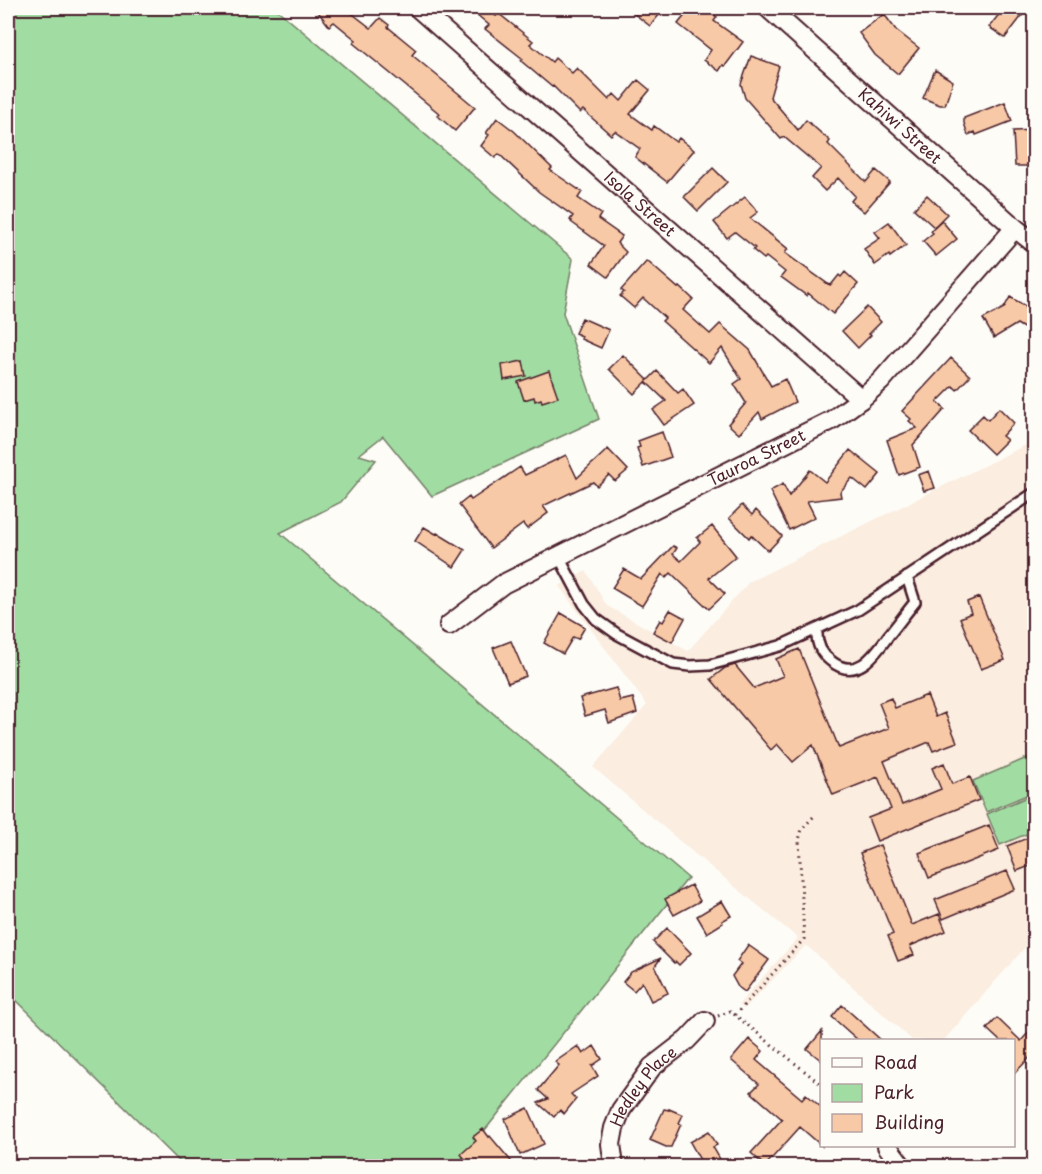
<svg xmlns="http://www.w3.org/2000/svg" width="1042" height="1174" viewBox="0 0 1042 1174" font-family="'Playpen Sans',sans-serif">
<rect width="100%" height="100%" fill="#fdfcf7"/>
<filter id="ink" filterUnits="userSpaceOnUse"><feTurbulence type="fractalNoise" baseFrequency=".0167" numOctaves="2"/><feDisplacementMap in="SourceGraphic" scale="12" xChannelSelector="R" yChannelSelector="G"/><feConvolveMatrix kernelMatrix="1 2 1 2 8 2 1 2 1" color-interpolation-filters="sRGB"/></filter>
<g filter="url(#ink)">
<path fill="#fbeddf" d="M 1034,441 L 1034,937 L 944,1040 L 912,1040 L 806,945 L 744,1009 L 739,1004 L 798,938 L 695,854 L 593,767 L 647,705 L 559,586 L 586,571 L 607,606 L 688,651 L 749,582 Z"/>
<path fill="#a1dda3" stroke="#767e67" stroke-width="1.5" d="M 8,8 L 275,8 L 573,259 L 563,313 L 599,419 L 432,496 L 383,436 L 359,455 L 376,460 L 341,502 L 280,533 L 688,878 L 456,1166 L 197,1166 L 181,1163 L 8,992 Z
M 1034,755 L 1034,792 L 986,812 L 973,781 Z
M 1034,794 L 1034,831 L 1000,845 L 987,814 Z"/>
<path fill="#f7c9a6" stroke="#4a1f2b" stroke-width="1.5" d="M 315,8 L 345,8 L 371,28 L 380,18 L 389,25 L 388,27 L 416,50 L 412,55 L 475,107 L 455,131 L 438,116 L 440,114 L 353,43 L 356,40 L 334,22 L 329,26 Z
M 469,8 L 487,8 L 496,16 L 498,13 L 533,41 L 530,44 L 552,62 L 555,58 L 572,73 L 577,68 L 609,100 L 614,94 L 621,101 L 638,80 L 650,90 L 630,114 L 652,130 L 654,126 L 676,142 L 679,138 L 694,150 L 667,182 L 635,157 L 640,149 L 615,131 L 611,135 L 583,110 L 580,113 L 553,86 L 552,87 L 521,61 L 523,59 L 485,29 L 489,25 Z
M 627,8 L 665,8 L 650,26 Z
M 691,8 L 705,8 L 717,17 L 714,21 L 743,42 L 725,66 L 723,65 L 719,71 L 704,60 L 711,50 L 678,24 Z
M 1004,8 L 1028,8 L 1005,38 L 989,27 Z
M 884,14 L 896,30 L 919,48 L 898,74 L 875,55 L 859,33 Z
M 751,56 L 779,66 L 770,97 L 798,130 L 806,120 L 830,141 L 828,144 L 866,182 L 876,170 L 890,182 L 864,212 L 851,201 L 855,196 L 838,178 L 825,191 L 812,178 L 821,168 L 784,137 L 781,139 L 745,98 L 741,84 Z
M 935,70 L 953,81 L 945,105 L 940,105 L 923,98 Z
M 1005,102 L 1012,121 L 976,135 L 975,132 L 968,135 L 964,123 L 964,118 Z
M 497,118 L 514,131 L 552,168 L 550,170 L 582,192 L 578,198 L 601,214 L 598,219 L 622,236 L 617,243 L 626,252 L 608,277 L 591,264 L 604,246 L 571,222 L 572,221 L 570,220 L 573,216 L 539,192 L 499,154 L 495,158 L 481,146 L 489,135 L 486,133 Z
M 1035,130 L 1035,166 L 1015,166 L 1013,131 Z
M 713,168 L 727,182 L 698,211 L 684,197 Z
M 927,195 L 947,214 L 934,227 L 914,209 Z
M 745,197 L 758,212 L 750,218 L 788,249 L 785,253 L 828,284 L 831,285 L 839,275 L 841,277 L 845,272 L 858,284 L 833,314 L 808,293 L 807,296 L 781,277 L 785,272 L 766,257 L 764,259 L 753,250 L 755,248 L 735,232 L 727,238 L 714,222 Z
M 942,221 L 957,239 L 936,256 L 923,241 L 933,233 L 931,231 Z
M 889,222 L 906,245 L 890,257 L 889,255 L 875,265 L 864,249 L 880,238 L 875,232 Z
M 647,261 L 678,288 L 680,287 L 693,299 L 683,310 L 710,334 L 720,324 L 750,350 L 771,386 L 785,379 L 795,402 L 762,419 L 759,412 L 739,434 L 728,424 L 746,403 L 734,384 L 741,379 L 722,348 L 709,363 L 662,321 L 665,318 L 643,298 L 634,308 L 620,296 L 624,292 L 621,290 Z
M 1010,297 L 1027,307 L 1026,309 L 1035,313 L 1035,335 L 1017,324 L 994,338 L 983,319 L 1004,308 Z
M 867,307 L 881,322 L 869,334 L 871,335 L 858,348 L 842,331 Z
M 582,318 L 609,330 L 601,348 L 581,339 L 582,336 L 575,333 Z
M 623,355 L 648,380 L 634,394 L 609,369 Z
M 951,358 L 970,376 L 957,390 L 953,386 L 937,402 L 945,409 L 913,445 L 920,467 L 899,475 L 887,440 L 917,428 L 909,421 L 911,419 L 902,411 Z
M 523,361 L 526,376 L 504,380 L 502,365 Z
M 549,371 L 558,397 L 542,402 L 541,399 L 535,401 L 534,397 L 524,400 L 518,382 Z
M 657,371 L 678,393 L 683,389 L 694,405 L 664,425 L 653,410 L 666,401 L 646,382 Z
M 999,408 L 1014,423 L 1002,436 L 1007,440 L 993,454 L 968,430 L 983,415 L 988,420 Z
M 662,432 L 671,457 L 643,467 L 637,448 L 640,447 L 638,441 Z
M 608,449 L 628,470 L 615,481 L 609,475 L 597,486 L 593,482 L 543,506 L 548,513 L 527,529 L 523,524 L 491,548 L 459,505 L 469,497 L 471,500 L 520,467 L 525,475 L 566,455 L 577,478 Z
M 850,450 L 880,474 L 867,490 L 852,478 L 840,492 L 841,497 L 807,501 L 815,517 L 789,530 L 770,491 L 783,484 L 789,496 L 810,470 L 825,482 Z
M 929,471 L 935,488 L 924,491 L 918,475 Z
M 742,505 L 752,515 L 756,510 L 782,536 L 768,551 L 751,535 L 749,538 L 729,518 Z
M 712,526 L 736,556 L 709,578 L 725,594 L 709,609 L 671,573 L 666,578 L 662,574 L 642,606 L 612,588 L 624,569 L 641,579 L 673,546 L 677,548 L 673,554 L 681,561 L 700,542 L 697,538 Z
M 424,527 L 436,534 L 437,533 L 465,550 L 454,567 L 415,541 Z
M 979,597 L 1005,660 L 981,669 L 960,618 L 971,613 L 967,602 Z
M 670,610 L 685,618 L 672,642 L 653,632 L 660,620 L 663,622 Z
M 561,613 L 585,627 L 578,639 L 573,637 L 563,654 L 544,643 Z
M 511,641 L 526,676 L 508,683 L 493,648 Z
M 799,649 L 839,748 L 889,728 L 879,703 L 891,698 L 895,708 L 927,695 L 936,717 L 945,713 L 957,742 L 933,751 L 929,742 L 884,761 L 902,805 L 941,789 L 932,768 L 944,763 L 952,784 L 970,777 L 979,800 L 877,841 L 868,818 L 891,809 L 878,777 L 833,795 L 813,745 L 793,762 L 777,744 L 771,750 L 711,679 L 725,668 L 735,665 L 754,688 L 783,676 L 776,659 Z
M 616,688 L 620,701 L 633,698 L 637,713 L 609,723 L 605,710 L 585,716 L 580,698 Z
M 989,825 L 999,850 L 929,878 L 919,853 Z
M 1035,835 L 1035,864 L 1017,871 L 1007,846 Z
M 880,845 L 912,925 L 939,914 L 946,931 L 910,946 L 914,955 L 898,961 L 888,936 L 893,934 L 860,853 Z
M 1007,871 L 1015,889 L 943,919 L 935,900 Z
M 691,885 L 700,901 L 674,915 L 665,899 Z
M 722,901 L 731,916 L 722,921 L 723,923 L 707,933 L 697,916 Z
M 667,928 L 691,953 L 679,965 L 676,962 L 674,963 L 653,942 Z
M 748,945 L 769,960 L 745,992 L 738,987 L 732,976 L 741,964 L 737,961 Z
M 661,958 L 655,966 L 668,993 L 651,1001 L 642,982 L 634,991 L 623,982 L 631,972 Z
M 842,1005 L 882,1041 L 859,1041 L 832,1017 Z
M 997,1018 L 1021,1041 L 1035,1025 L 1035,1052 L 1014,1074 L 1014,1041 L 1000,1041 L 987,1029 Z
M 822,1031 L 822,1061 L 807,1049 Z
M 749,1039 L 763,1051 L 756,1060 L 802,1099 L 806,1094 L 822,1108 L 822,1146 L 800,1127 L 765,1166 L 751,1153 L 782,1119 L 751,1092 L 759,1084 L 731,1060 Z
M 578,1046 L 583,1054 L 594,1046 L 602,1059 L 592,1066 L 598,1076 L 571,1094 L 576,1099 L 564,1114 L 560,1110 L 554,1117 L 538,1103 L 548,1099 L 538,1090 L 559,1065 L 555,1062 Z
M 528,1108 L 544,1144 L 520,1155 L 505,1119 Z
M 664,1109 L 669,1110 L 669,1109 L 683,1115 L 679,1123 L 681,1124 L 671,1147 L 666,1147 L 650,1140 Z
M 483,1129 L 489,1137 L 490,1136 L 516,1167 L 471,1167 L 461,1154 L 476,1141 L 473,1137 Z
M 709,1131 L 717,1145 L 713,1147 L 721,1161 L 710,1167 L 704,1167 L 690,1142 Z"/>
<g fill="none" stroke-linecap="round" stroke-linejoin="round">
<g stroke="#4a1f2b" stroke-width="14">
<path id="service" d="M 559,557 L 584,604 L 596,619 L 617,634 L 673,664 L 690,666 L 710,665 L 780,646 L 858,610 L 1034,493
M 817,629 C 816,642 820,653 831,661 C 857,682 875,654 889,635 C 898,624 906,613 915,602 L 907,577"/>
</g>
<g stroke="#4a1f2b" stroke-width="22">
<g id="minor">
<path id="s1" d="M 418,8 L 861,399"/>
<path id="s2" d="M 768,8 L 1015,228 L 1034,243"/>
<path id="s3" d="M 449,625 L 503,584 L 832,420 L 861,399 L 881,381 L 1015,228"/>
<path d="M 887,1146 L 902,1166"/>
<path id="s4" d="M 614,1166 L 611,1144 L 614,1128 L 621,1110 L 652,1067 L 687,1040 L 705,1021"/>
</g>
</g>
<path stroke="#4a1f2b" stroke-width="3" stroke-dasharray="1.5 4.5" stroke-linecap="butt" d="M 735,1015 L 804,939 L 799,840 L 802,829 L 816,814
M 718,1016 L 730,1011 L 822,1085"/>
<use href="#service" stroke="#fdfcf7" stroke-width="9"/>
<use href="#minor" stroke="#fdfcf7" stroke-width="18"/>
</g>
</g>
<g text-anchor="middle" stroke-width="6" stroke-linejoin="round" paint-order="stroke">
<g font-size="16" fill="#4a1f2b" stroke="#fdfcf7">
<text dy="6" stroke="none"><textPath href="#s2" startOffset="177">Kahiwi Street</textPath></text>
<text dy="6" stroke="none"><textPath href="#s1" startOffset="296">Isola Street</textPath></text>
<text dy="6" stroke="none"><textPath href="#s3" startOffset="351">Tauroa Street</textPath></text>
<text dy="6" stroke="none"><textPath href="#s4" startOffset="90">Hedley Place</textPath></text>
</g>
</g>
<rect width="1042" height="1174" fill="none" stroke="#fdfcf7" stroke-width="30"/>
<rect x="15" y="15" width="1012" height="1144" fill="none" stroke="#4a1f2b" stroke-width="2" filter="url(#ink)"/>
<rect x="820" y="1039" width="195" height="108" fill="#fdfcf7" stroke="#b5a4a5" stroke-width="1.5"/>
<rect x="832" y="1058" width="30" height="9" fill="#fdfcf7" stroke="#b5a4a5" stroke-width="1.5"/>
<text x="874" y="1069" font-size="18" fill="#4a1f2b">Road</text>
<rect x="832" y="1084" width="30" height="18" fill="#a1dda3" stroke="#b5a4a5" stroke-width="1.5"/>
<text x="874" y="1099" font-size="18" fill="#4a1f2b">Park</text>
<rect x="832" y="1114" width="30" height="18" fill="#f7c9a6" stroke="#b5a4a5" stroke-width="1.5"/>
<text x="874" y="1129" font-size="18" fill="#4a1f2b">Building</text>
</svg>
